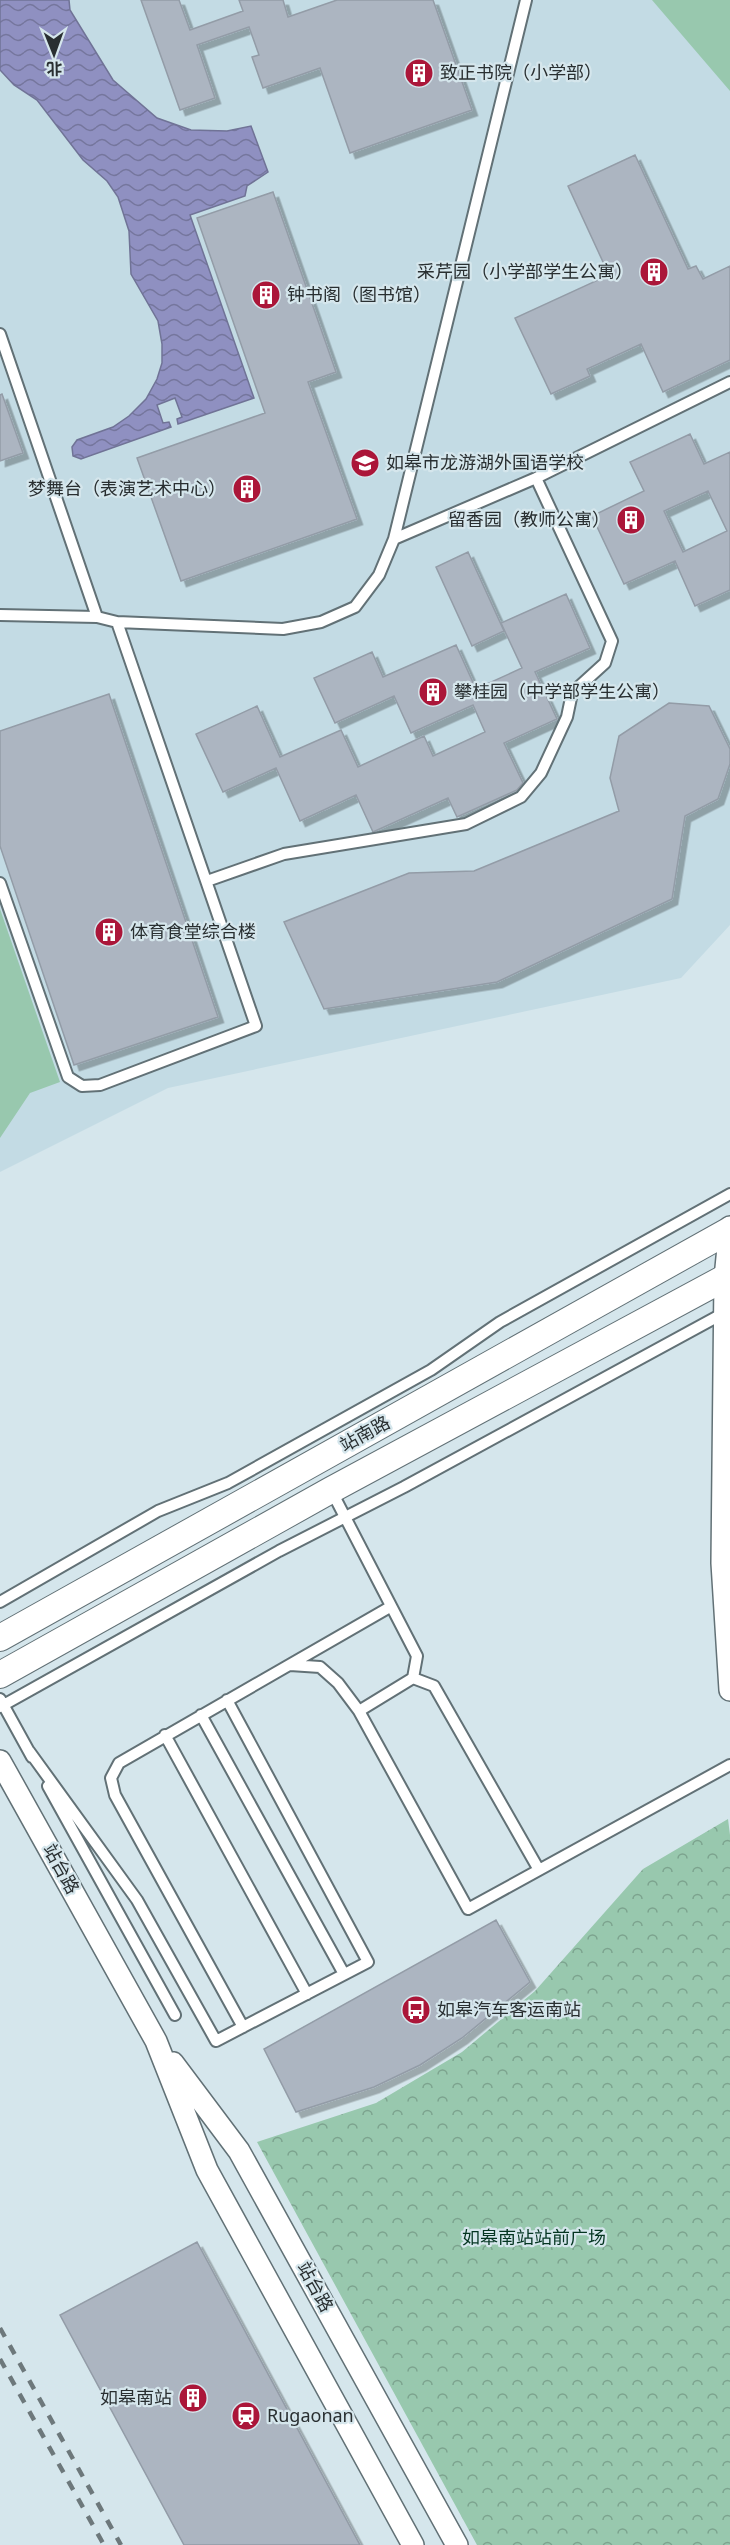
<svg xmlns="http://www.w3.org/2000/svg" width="730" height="2545" viewBox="0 0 730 2545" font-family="'Noto Sans','Noto Sans SC',sans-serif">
<defs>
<pattern id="park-crowns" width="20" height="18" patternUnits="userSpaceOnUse" patternTransform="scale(1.5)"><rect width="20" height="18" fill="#98c8ae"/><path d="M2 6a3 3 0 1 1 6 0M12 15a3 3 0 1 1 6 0" fill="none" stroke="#7ca38e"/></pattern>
<pattern id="water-waves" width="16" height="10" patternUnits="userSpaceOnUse" patternTransform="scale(1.5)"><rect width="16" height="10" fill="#8f90c1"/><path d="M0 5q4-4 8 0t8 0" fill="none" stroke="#75769d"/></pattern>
<filter id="shadow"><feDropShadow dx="5.5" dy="5.5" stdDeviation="0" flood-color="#0004"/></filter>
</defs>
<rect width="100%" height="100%" fill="#d5e6ec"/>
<path fill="#c3dbe4" d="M 0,0 L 730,0 L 730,925 L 681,978 L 168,1088 L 0,1172 Z"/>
<path fill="#98c8ae" d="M 652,0 L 730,0 L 730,91 Z
M 0,909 L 60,1082 L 30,1093 L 0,1138 Z"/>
<path fill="url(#park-crowns)" d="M 728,1819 L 730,1835 L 730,2545 L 477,2545 L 257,2142 L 376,2103 L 462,2052 L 535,1991 L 643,1869 Z"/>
<path fill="url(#water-waves)" stroke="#707396" stroke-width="1.5" d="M 0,0 L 69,0 L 70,10 L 113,80 L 157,118 L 191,130 L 227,131 L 251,126 L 268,172 L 247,186 L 245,196 L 190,215 L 254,398 L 178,424 L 177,419 L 182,417 L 175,398 L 157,405 L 163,423 L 169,422 L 171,427 L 81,459 L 73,456 L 72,447 L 77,440 L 113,427 L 129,416 L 146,399 L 157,379 L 162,363 L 162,344 L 158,321 L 131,274 L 129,231 L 118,197 L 107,181 L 83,160 L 37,100 L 14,85 L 0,70 Z"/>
<path fill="#acb5c1" stroke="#939ca7" stroke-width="1.5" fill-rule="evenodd" filter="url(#shadow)" d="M 141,0 L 179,0 L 190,30 L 243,11 L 239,0 L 283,0 L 288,17 L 337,0 L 433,0 L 472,110 L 350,153 L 320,68 L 263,88 L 252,57 L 259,55 L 249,27 L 197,45 L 215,98 L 180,110 Z
M 635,155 L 688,269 L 696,266 L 703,279 L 730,266 L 730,360 L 663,392 L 641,344 L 587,369 L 590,376 L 551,394 L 515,318 L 609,275 L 568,186 Z
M 273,192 L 336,372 L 308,382 L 357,519 L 181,581 L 137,458 L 265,413 L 197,218 Z
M 2,394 L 23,453 L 0,461 L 0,395 Z
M 690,434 L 704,464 L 730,452 L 730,590 L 695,606 L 675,561 L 624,584 L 592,516 L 644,491 L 630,462 ZM 708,491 L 727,531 L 683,552 L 664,511 Z
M 468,552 L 504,631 L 472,646 L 436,567 Z
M 566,594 L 590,648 L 535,672 L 557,719 L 504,743 L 523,783 L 517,790 L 457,817 L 448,798 L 373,832 L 356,795 L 300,821 L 276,768 L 223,792 L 196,734 L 257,706 L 280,757 L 341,730 L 358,767 L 424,736 L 433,756 L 485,732 L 473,705 L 411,733 L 394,696 L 335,723 L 314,678 L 372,652 L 383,677 L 456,645 L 476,689 L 522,668 L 501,623 Z
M 109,694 L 218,1017 L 74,1065 L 0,846 L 0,731 Z
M 669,703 L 709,706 L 730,749 L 730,764 L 718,799 L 685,816 L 672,899 L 497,982 L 324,1009 L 284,922 L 409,873 L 474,871 L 619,811 L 610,778 L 619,736 Z
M 496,1920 L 530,1982 L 462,2038 L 420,2065 L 374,2087 L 296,2112 L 264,2049 Z
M 197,2242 L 360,2545 L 184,2545 L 60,2315 Z"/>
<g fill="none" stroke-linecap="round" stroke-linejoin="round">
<g stroke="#627176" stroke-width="14">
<path id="service" d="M 0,334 L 97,617
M 394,539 L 536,478 L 730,382
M 0,615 L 97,617 L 117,622 L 283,629 L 321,622 L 355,607 L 379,575 L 394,539 L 526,0
M 207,881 L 284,854 L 466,824 L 521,797 L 541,773 L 567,717 L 572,693 L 605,663 L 612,641 L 536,478
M 0,883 L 68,1077 L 82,1086 L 100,1085 L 256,1026 L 117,622
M 331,1490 L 417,1656 L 413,1678
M 0,1602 L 158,1511 L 228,1483 L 431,1370 L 500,1322 L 730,1194
M 290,1665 L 320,1667 L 338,1683 L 359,1711 L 468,1909 L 730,1765
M 413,1678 L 434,1686 L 539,1870
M 0,1699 L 32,1757
M 0,1707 L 279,1551 L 404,1487 L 724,1313
M 359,1711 L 413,1678
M 201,1715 L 344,1974
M 165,1735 L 307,1994
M 29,1751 L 137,1900 L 216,2041 L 368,1962 L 227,1700
M 48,1786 L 175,2015
M 243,2027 L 115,1795 L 111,1778 L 119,1763 L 390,1607"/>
</g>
<g stroke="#627176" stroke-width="24">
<path id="minor" d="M 730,1227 L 725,1278 L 722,1563 L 730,1690
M 0,1761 L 156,2041 L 207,2170 L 413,2545
M 173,2063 L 239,2151 L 457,2545"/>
</g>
<g stroke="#627176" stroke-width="28">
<path id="tertiary" d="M 0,1638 L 730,1230
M 0,1675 L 331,1490 L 730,1275"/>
</g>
<use href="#service" stroke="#fff" stroke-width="10"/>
<use href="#minor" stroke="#fff" stroke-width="21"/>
<use href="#tertiary" stroke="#fff" stroke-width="26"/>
<path stroke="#6d787b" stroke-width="4.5" stroke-dasharray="10 10" stroke-linecap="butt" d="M 0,2328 L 121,2545
M 0,2359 L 104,2545"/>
</g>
<defs>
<g id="building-disc" transform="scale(1.5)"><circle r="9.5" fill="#ab1639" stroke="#d5e6ec"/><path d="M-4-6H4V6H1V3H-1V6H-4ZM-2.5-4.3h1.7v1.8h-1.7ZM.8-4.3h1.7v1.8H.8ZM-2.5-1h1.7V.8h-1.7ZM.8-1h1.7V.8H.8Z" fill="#fff"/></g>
<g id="school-disc" transform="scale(1.5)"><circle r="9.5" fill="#ab1639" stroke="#d5e6ec"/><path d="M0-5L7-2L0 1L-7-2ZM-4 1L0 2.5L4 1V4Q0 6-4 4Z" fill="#fff"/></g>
<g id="bus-disc" transform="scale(1.5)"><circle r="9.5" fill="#ab1639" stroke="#d5e6ec"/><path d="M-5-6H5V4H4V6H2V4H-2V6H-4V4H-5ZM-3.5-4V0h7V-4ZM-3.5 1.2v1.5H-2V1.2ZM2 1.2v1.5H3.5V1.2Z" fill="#fff"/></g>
<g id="station-disc" transform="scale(1.5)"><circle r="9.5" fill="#ab1639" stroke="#d5e6ec"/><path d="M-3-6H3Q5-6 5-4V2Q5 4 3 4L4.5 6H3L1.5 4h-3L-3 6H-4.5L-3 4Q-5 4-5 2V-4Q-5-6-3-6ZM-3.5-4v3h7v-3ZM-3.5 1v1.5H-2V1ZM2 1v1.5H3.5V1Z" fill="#fff"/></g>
</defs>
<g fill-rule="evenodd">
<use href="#building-disc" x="419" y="73"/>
<use href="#building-disc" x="654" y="272"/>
<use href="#building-disc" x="266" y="295"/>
<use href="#school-disc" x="365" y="463"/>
<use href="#building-disc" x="247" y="489"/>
<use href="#building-disc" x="631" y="520"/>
<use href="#building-disc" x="433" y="692"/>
<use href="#building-disc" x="109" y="932"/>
<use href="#bus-disc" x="416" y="2010"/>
<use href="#building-disc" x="193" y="2398"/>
<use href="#station-disc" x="246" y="2416"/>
</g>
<g text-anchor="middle" stroke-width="4.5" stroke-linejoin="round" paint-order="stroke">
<g font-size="18" fill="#292f31" stroke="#d5e6ec" text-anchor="start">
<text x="440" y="79">致正书院（小学部）</text>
<text x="633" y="278" text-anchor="end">采芹园（小学部学生公寓）</text>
<text x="287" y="301">钟书阁（图书馆）</text>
<text x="386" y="469">如皋市龙游湖外国语学校</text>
<text x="226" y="495" text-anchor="end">梦舞台（表演艺术中心）</text>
<text x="610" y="526" text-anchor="end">留香园（教师公寓）</text>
<text x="454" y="698">攀桂园（中学部学生公寓）</text>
<text x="130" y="938">体育食堂综合楼</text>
<text x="437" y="2016">如皋汽车客运南站</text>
<text x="172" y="2404" text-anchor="end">如皋南站</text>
<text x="267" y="2422">Rugaonan</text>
</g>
<g font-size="18" fill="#292f31" stroke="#d5e6ec">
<text transform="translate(365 1434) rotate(-29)" y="6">站南路</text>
<text transform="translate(61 1869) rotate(61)" y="6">站台路</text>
<text transform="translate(315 2287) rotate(61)" y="6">站台路</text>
</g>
<g font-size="18" fill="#043521" stroke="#d5e6ec">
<text x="534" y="2244">如皋南站站前广场</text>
</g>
</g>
<g transform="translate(54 54) rotate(179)" stroke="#d5e6ec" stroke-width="4.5" paint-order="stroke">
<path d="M0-4.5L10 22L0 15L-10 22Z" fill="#292f31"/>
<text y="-9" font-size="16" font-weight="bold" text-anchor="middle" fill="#292f31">北</text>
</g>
</svg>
